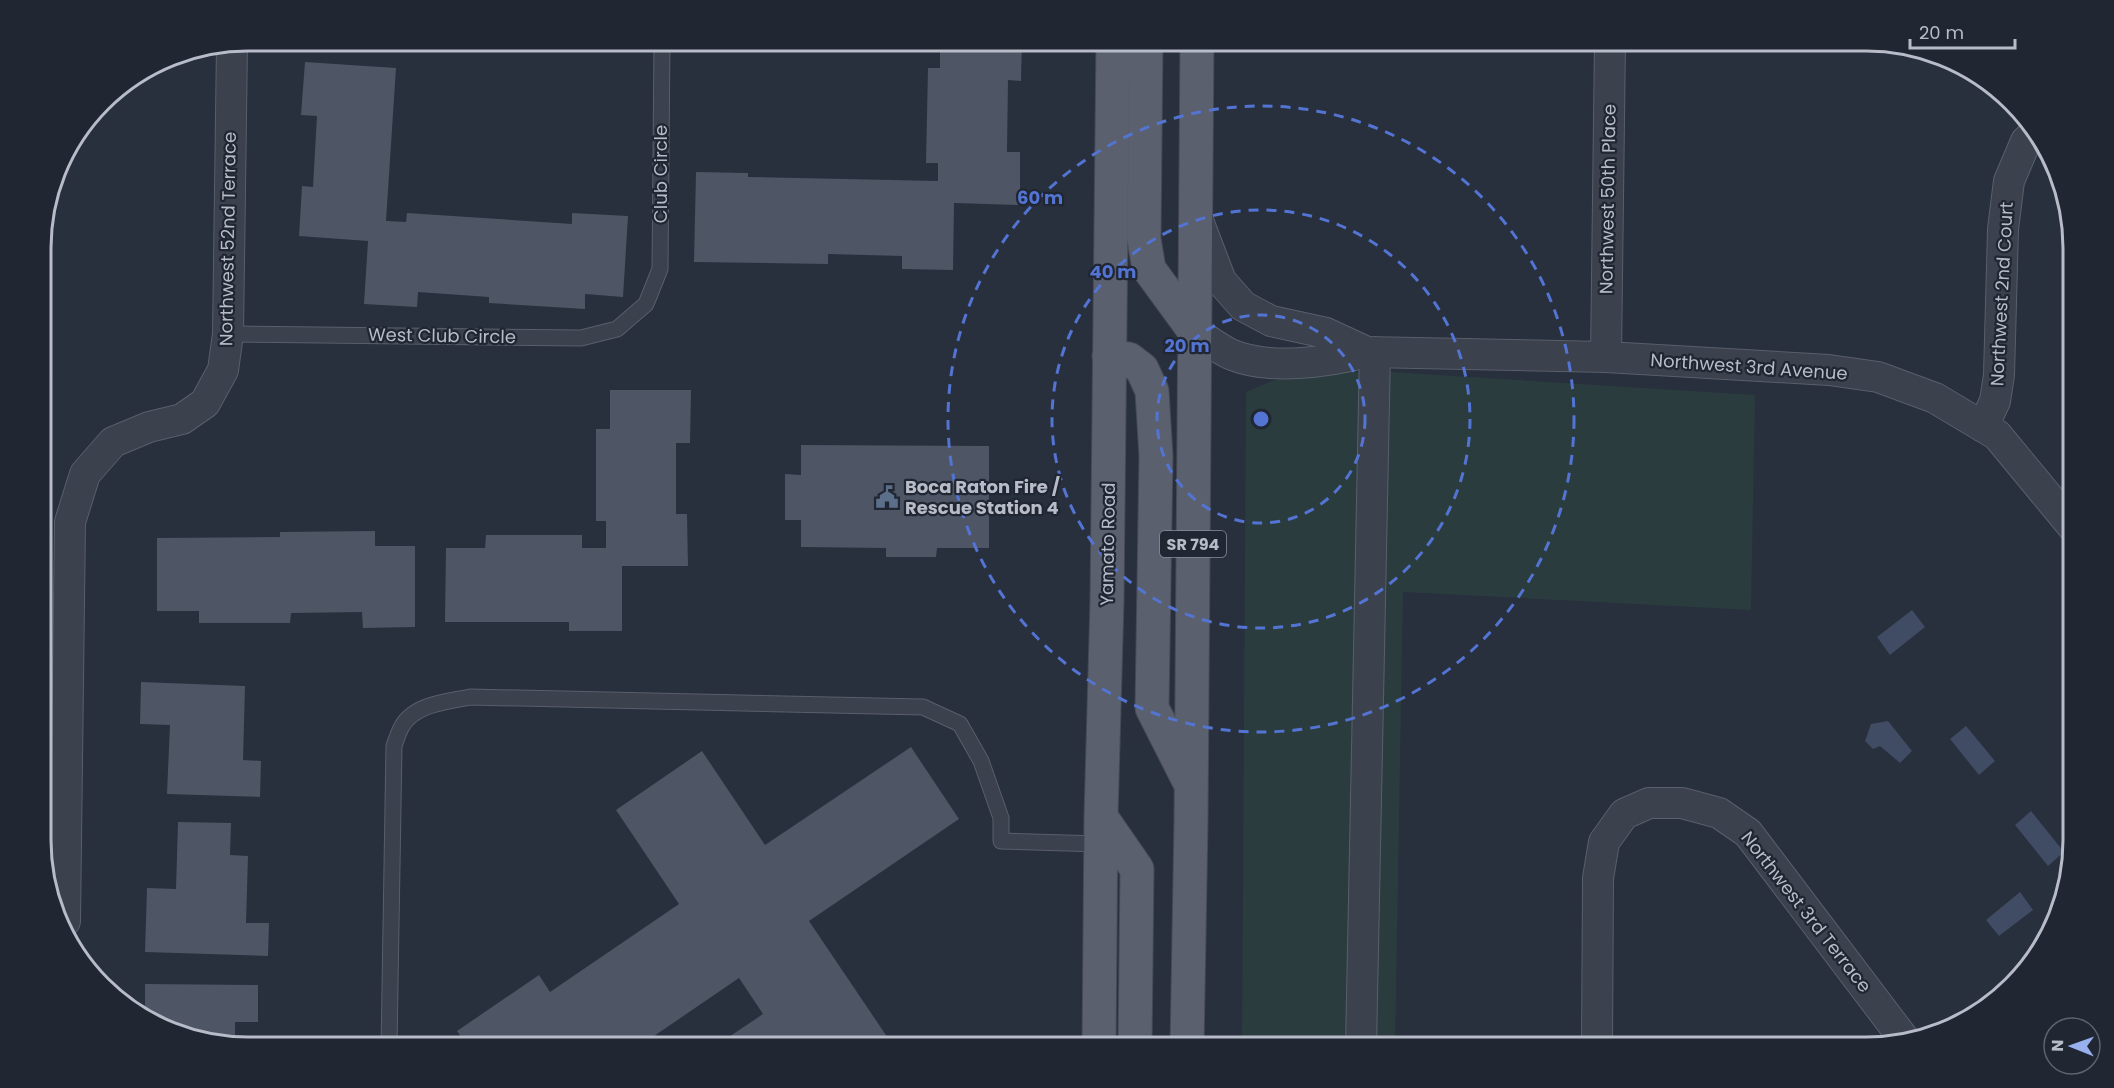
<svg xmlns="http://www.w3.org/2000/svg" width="2114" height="1088" viewBox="0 0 2114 1088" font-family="Poppins,sans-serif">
<rect width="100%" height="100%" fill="#282f3d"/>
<path fill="#2b3c3f" d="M 1375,371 L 1755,395 L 1751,610 L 1403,592 L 1395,1047 L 1242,1047 L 1246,392 L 1289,374 Z"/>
<path fill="#404b64" d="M 1912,610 L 1925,627 L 1890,655 L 1877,637 Z
M 1888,721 L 1912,751 L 1900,763 L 1880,746 L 1873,749 L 1865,741 L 1871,724 Z
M 1966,726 L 1995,761 L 1979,775 L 1950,739 Z
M 2031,811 L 2064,852 L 2048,866 L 2015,825 Z
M 2020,892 L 2033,910 L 1999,936 L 1986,920 Z"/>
<path fill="#4e5565" d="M 940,40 L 1022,40 L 1021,81 L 1008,80 L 1007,152 L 1020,152 L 1020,205 L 954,203 L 953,270 L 902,269 L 902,256 L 828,254 L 828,264 L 694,262 L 696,172 L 748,173 L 748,177 L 938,181 L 938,163 L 926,163 L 928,68 L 940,68 Z
M 305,62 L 396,68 L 386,221 L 406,222 L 407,213 L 572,224 L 572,213 L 628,216 L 623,297 L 585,294 L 585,309 L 489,303 L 489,297 L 418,292 L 417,307 L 364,304 L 368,241 L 299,236 L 302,186 L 313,187 L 317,116 L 301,115 Z
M 610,390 L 691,390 L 690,443 L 676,443 L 676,514 L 687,514 L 688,566 L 622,566 L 622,631 L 569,631 L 569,622 L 445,622 L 446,548 L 485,548 L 486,535 L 582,535 L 582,548 L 606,548 L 606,521 L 596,521 L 596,429 L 610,429 Z
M 801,445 L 989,446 L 989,548 L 937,548 L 936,557 L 886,557 L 886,548 L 801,547 L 801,520 L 785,520 L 785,474 L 801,475 Z
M 375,531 L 375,546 L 415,546 L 415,627 L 363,628 L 362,612 L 291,613 L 290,623 L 199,623 L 199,611 L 157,611 L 157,538 L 280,537 L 280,532 Z
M 141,682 L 245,686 L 243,760 L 261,761 L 260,797 L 167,794 L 170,725 L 140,724 Z
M 911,747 L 959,819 L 809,921 L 894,1047 L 714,1047 L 763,1014 L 739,978 L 638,1047 L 468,1047 L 457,1031 L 539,975 L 550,992 L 679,904 L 616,810 L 702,751 L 765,845 Z
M 178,822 L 231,823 L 230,855 L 248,856 L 246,923 L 269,923 L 268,956 L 145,952 L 147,888 L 176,889 Z
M 145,984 L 258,985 L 258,1022 L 235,1022 L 235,1044 L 156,1026 L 145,1017 Z"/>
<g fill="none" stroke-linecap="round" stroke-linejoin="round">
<g stroke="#595f6b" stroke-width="17">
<path id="service" d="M 228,334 L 581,338 L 617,329 L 646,304 L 660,269 L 662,40
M 389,1047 L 394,746 C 396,740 398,734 401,728 C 413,704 446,702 470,697 L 923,707 L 960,724 L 981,761 L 1001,818 L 1001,841 L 1100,844"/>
</g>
<g stroke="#595f6b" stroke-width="32">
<path id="minor" d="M 1197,218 L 1221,281 L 1243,306 L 1271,321 L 1326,333 L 1367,352
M 1195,332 C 1206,339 1218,348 1230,354 C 1269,371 1328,362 1367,352 L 1606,357 L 1829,370 L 1878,377 L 1935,398 L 1997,435 L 2073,527
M 1606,357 L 1610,40
M 1983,427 L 1995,401 L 1999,375 L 2003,229 L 2009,181 L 2026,141 L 2037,131
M 65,921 L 70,522 L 85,474 L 113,442 L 149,427 L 182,419 L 205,403 L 223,370 L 228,334 L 232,44
M 1361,1047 L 1375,352
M 1597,1047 L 1598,878 L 1604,842 L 1624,814 L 1649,803 L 1682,803 L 1719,813 L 1748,833 L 1904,1039"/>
</g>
<g stroke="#454a56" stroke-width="35">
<path id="primary" d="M 1146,40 L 1144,239 L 1149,269 L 1195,332
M 1109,356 L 1129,359 L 1142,369 L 1152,391 L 1156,456 L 1152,708 L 1189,781
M 1101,817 L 1137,869 L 1135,1047
M 1099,1047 L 1101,817 L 1107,601 L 1113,40
M 1187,1047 L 1191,822 L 1197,40"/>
</g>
<use href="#service" stroke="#3b414d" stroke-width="15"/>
<use href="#minor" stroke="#3b414d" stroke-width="30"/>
<use href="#primary" stroke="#5a606d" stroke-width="33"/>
</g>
<g fill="none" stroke="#5374d2" stroke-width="3" stroke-dasharray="10 8">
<circle cx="1261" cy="419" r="104"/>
<circle cx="1261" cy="419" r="209"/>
<circle cx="1261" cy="419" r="313"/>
</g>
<defs>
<g id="civic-bare" transform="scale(1.8)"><path d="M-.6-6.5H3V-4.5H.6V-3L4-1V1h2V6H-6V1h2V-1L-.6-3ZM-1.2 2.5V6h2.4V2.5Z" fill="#5c6f8a" stroke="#202632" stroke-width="2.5" paint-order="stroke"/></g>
</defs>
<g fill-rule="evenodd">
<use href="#civic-bare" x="887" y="497"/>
</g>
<g text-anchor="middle" stroke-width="4.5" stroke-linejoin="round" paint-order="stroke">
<rect fill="#202632" stroke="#8a8f9b" stroke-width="1.5" x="1160" y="531" width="66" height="26" rx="4.5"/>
<g font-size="16" font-weight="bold" fill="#b8bcc8">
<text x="1193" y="550">SR 794</text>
</g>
<g font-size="18" fill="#b8bcc8" stroke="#202632">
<text transform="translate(661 174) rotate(-90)" y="6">Club Circle</text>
<text transform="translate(1608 199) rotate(-89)" y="6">Northwest 50th Place</text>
<text transform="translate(228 239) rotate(-89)" y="6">Northwest 52nd Terrace</text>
<text transform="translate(2002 294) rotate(-87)" y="6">Northwest 2nd Court</text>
<text transform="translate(442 336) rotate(1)" y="6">West Club Circle</text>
<text transform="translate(1749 367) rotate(4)" y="6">Northwest 3rd Avenue</text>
<text transform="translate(1108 544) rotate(-89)" y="6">Yamato Road</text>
<text transform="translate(1806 912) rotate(52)" y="6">Northwest 3rd Terrace</text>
</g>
<g font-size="18" font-weight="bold" fill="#b8bcc8" stroke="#202632" text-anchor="start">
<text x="905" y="493">Boca Raton Fire /<tspan x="905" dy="21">Rescue Station 4</tspan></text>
</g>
</g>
<path d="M0 0H2114V1088H0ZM248 51H1866A197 197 0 0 1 2063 248V840A197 197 0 0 1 1866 1037H248A197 197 0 0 1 51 840V248A197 197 0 0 1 248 51Z" fill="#202632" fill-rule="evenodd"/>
<path fill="none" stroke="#b8bcc8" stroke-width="3" d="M248 51H1866A197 197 0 0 1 2063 248V840A197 197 0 0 1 1866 1037H248A197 197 0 0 1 51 840V248A197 197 0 0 1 248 51Z"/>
<circle cx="1261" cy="419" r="9" fill="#5374d2" stroke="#202632" stroke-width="3"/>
<g font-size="18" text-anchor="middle" font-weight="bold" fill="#5374d2" stroke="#202632" stroke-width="4.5" stroke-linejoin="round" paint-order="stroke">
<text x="1040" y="204">60 m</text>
<text x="1113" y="278">40 m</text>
<text x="1187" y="352">20 m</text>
</g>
<g transform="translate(2072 1046) rotate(271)"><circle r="28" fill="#202632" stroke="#5d626e" stroke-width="1.5"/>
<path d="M0-4.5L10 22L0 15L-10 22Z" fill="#98b0ed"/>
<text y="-9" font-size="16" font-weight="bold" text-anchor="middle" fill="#b8bcc8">N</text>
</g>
<path d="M1910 39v9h105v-9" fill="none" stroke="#b8bcc8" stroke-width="3"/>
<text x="1919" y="39" font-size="18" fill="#b8bcc8" stroke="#202632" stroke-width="4.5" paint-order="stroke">20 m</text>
</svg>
